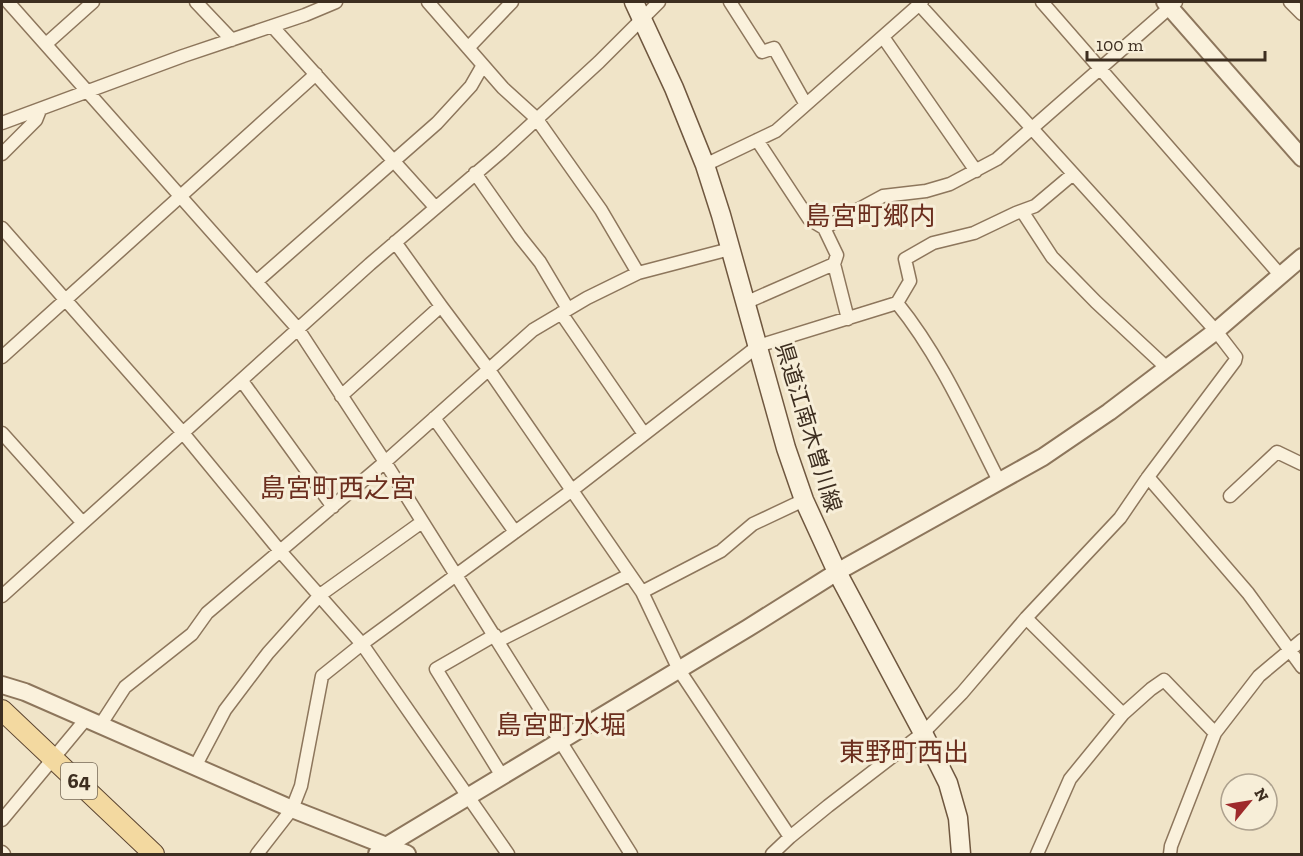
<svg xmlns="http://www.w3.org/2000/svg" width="1303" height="856" viewBox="0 0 1303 856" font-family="'Zilla Slab','Noto Sans JP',serif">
<rect width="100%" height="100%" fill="#f0e4c8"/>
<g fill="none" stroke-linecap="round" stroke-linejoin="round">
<g stroke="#8d765c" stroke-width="15">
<path id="minor" d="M 8,2 L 298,329 L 385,462 L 631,854
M 196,2 L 232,40
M 428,2 L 503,88 L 536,118 L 601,210 L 638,273
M 730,2 L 762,52 L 774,48 L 805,103
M 1042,2 L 1281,276
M 1290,2 L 1302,14
M 272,26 L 435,207
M 883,37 L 976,171
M 46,44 L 93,2
M 468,48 L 512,2
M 2,123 L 183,56 L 305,15 L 336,2
M 757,140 L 809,219 L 824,228 L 837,255 L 834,264 L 848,319
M 2,154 L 36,120 L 40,110
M 705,165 L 776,131 L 922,2
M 475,173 L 520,237 L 540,262 L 568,309
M 1022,211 L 1052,257 L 1096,302 L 1167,368
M 2,228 L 183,433 L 280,551 L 362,644 L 508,854
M 824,228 L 883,196 L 926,191 L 950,184 L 997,159 L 1176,2
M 395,242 L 441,306 L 489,370 L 642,592 L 679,670 L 790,837
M 256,282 L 437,123 L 471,86 L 483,65
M 745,303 L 834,264
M 897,303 C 940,356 968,420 999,481
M 561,313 L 644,434
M 2,357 L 316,74
M 242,381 L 333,507
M 341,396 L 441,306
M 434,418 L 515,532
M 2,433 L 82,522
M 1148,477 L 1248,593 L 1302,667
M 1230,496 L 1277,452 L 1302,464
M 642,592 L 721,551 L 753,524 L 804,500
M 2,596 L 370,264 L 501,152 L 599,62 L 659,2
M 1026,618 L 1123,714
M 495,635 L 436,669 L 502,776
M 498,641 L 629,575
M 101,724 L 125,687 L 192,634 L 207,613 L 385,462 L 533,330 L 587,298 L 638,273 L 730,249
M 196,765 L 225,710 L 268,653 L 320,595 L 422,522
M 2,820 L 86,719
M 2,852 L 4,854
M 257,854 L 292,809 L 301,786 L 322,676 L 362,644 L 571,491 L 758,346 L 897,303 L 910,281 L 905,259 L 933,243 L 974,233 L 1016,213 L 1035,206 L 1073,174
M 772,854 L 790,837 L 828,806 L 923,733 L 962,693 L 1026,618 L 1120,518 L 1148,477 L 1235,361 L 1236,357 L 1216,331 L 917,2
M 1037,854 L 1070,779 L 1123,714 L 1151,689 L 1164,680 L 1215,733
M 1170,854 L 1171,846 L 1215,733 L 1259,676 L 1302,640"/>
</g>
<g stroke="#8d765c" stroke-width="20">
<path id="tertiary" d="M 1165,2 L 1302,158
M 2,685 L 25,692 L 292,809 L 407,854
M 377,854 L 386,846 L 748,628 L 837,572 L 1043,457 L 1109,412 L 1216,331 L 1302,257"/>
</g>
<g stroke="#6f573f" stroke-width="21">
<path id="secondary" d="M 634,2 L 674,88 L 705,165 L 721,215 L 786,448 L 804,500 L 837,572 L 923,733 L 948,783 L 958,818 L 961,854"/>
</g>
<g stroke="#5b4430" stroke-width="22">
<path id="primary" d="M 2,710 L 154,854"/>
</g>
<use href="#minor" stroke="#faf1dc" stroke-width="12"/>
<use href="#tertiary" stroke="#faf1dc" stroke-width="16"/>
<use href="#secondary" stroke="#faf1dc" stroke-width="18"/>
<use href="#primary" stroke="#f3d9a0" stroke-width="20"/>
</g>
<g text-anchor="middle" stroke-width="6" stroke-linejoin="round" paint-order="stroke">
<rect fill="#f7eed8" stroke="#756857" stroke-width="1.5" x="61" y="763" width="36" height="36" rx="4.5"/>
<g font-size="21" font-weight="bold" fill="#3d2e20">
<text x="79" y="788">64</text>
</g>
<g font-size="22" fill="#3d2e20" stroke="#f7eed8">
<text transform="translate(809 427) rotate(73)" y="8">県道江南木曽川線</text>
</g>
<g font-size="26" fill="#6b2e1e" stroke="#f7eed8">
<text x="870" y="225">島宮町郷内</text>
<text x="338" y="497">島宮町西之宮</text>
<text x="561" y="734">島宮町水堀</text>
<text x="904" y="761">東野町西出</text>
</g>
</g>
<rect width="1303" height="856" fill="none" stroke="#3d2e20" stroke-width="6"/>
<g transform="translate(1249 802) rotate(60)"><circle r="28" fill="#f7eed8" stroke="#ada18e" stroke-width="1.5"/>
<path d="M0-4.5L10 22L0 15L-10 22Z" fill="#9e2a2b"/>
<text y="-9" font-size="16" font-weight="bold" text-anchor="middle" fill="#3d2e20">N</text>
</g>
<path d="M1087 51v9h178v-9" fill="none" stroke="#3d2e20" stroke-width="3"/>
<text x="1096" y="51" font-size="18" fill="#3d2e20" stroke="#f7eed8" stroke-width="4.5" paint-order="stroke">100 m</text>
</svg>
